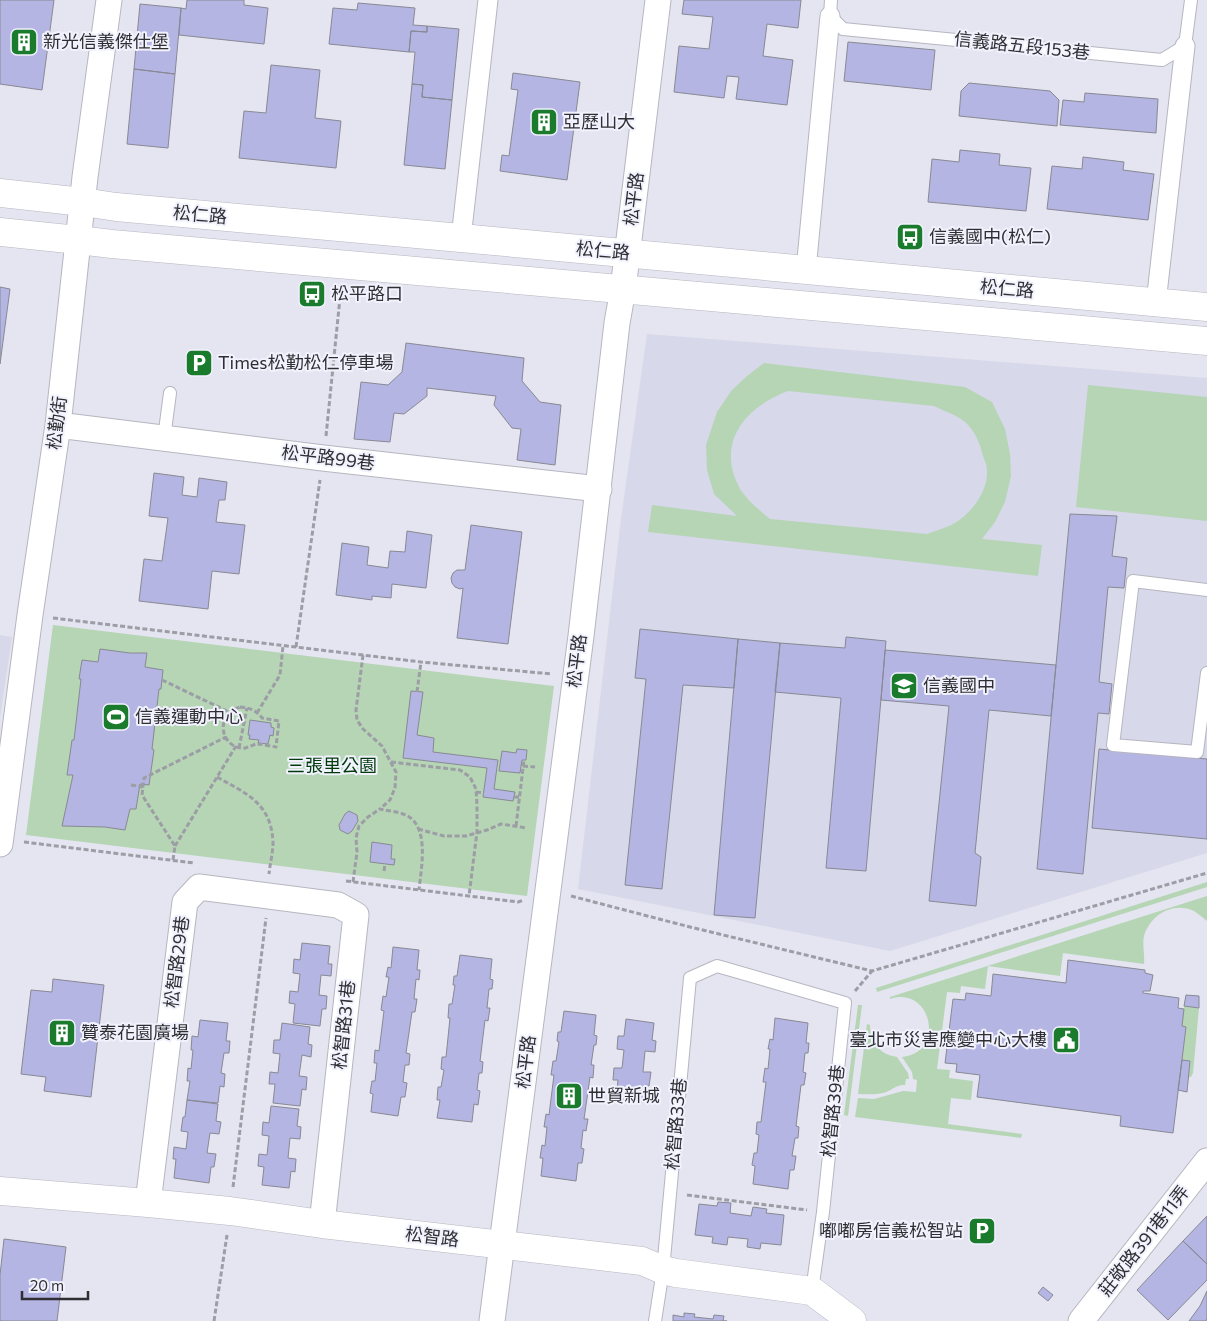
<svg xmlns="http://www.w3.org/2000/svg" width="1207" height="1321" viewBox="0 0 1207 1321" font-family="Commissioner,'Noto Sans TC',sans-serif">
<rect width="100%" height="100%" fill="#e4e5f0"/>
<path fill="#d7d8e9" d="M 647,334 L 1207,378 L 1207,853 L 890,951 L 578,889 L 621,519 Z
M 0,635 L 12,637 L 0,718 Z"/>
<path fill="#b5d5b5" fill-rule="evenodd" d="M 764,363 L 965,387 L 992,402 L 1005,429 L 1010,454 L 1011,476 L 1005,502 L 995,522 L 982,539 L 1042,545 L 1038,576 L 648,532 L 652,505 L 737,516 L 714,494 L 707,470 L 706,445 L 717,412 L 731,391 L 747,376 ZM 788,391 L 934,406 C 944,411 957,415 965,422 C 975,431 980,443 983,456 C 985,461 987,466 987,471 C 988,493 969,517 949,526 C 942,529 935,531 927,534 L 770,519 C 759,510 748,501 740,489 C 715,443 745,407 788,391 Z
M 1088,385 L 1207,397 L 1207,521 L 1076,507 Z
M 53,625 L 554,686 L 527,896 L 26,835 Z
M 1207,882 L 1207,887 L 877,992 L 876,988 Z
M 1207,896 L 1207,921 C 1203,918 1199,914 1194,911 C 1173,901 1150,915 1144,936 C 1142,945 1145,955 1144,964 L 1063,953 L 1060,976 L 988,966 L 985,989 L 961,986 L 960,993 L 947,992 L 937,1069 L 950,1070 L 949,1078 L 973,1081 L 971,1100 L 951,1098 L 948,1124 L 1022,1134 L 1021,1138 L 855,1117 L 858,1098 L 874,1099 L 903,1091 L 916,1092 L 917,1080 L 913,1079 L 912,1072 L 902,1057 C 946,1053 932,985 890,999 L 890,997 Z
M 858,1005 L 862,1005 L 848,1116 L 844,1115 Z
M 1184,1006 L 1199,1008 L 1193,1073 L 1191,1077 L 1188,1077 L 1190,1062 L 1182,1060 L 1186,1027 L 1182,1026 Z
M 867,1024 L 870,1025 C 870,1042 879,1054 897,1057 L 908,1073 L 909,1079 L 906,1079 L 905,1085 C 897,1084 891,1091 883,1093 C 875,1095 867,1094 858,1094 Z"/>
<path fill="#b4b5e3" stroke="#888993" d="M 0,0 L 54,0 L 42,90 L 0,84 Z
M 187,0 L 244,0 L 244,5 L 268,8 L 264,44 L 179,35 L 181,8 L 186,9 Z
M 684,0 L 801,0 L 798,28 L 767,24 L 763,56 L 793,60 L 787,105 L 736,99 L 739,77 L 727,76 L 724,98 L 674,92 L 679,46 L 709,49 L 713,17 L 682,14 Z
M 358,3 L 415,8 L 413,25 L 427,26 L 427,32 L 411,31 L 409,52 L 329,44 L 333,8 L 357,10 Z
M 140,4 L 181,8 L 175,74 L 134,69 Z
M 427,26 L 459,29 L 452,100 L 422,97 L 423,85 L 412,84 L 415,52 L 409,52 L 411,31 L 427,32 Z
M 848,42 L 935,50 L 931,90 L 844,81 Z
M 271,65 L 320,70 L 315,118 L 341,121 L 336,168 L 239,158 L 244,111 L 266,113 Z
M 134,69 L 175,74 L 168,148 L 127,144 Z
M 513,73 L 580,82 L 567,180 L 500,171 L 502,155 L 509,156 L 518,90 L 511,89 Z
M 969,83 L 1050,91 L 1059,100 L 1057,126 L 959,116 L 961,91 Z
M 412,84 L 423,85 L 422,97 L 452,100 L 445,169 L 404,165 Z
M 1085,93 L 1158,99 L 1156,133 L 1060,125 L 1063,100 L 1084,102 Z
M 960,150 L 1000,154 L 999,165 L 1031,168 L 1026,211 L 928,202 L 932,159 L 959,162 Z
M 1083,157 L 1124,162 L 1123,170 L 1154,174 L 1148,220 L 1047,209 L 1052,166 L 1082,169 Z
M 0,287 L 10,289 L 0,364 Z
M 406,343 L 524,358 L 522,381 L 540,402 L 561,405 L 555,465 L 517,460 L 521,429 L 512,428 L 494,405 L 496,396 L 427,388 L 427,396 L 404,414 L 394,413 L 390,442 L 354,439 L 361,382 L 388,385 L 402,372 Z
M 154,473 L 184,477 L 182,495 L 197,497 L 199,478 L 227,482 L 225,500 L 219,500 L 216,522 L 245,525 L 239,574 L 212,571 L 208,609 L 139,601 L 144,559 L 162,561 L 168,518 L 149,516 Z
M 1070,514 L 1117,516 L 1112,556 L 1127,558 L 1124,588 L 1108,587 L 1099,682 L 1112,684 L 1109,714 L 1098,713 L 1083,874 L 1037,869 Z
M 471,525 L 522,532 L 508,644 L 457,638 L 463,588 L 460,589 L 455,587 L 452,583 L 451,578 L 453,573 L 457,570 L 465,570 Z
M 407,531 L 432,535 L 426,588 L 392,584 L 391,598 L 372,596 L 372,600 L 336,595 L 342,543 L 369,547 L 367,565 L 388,568 L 390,551 L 405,552 Z
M 640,629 L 738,639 L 734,688 L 683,685 L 662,889 L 625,885 L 646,679 L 635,678 Z
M 846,637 L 886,641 L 866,871 L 826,868 L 841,698 L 775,692 L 780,643 L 845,648 Z
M 738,639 L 780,643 L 755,918 L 714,915 Z
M 100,649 L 130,653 L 147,653 L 145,667 L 163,670 L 161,689 L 159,689 L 152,749 L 154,750 L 149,785 L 140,784 L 136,809 L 130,809 L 125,830 L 105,827 L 62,826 L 73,775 L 67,775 L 72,740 L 74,740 L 81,679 L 79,679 L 82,660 L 98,662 Z
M 885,650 L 1056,665 L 1051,716 L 989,710 L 975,853 L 981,857 L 976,906 L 929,901 L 949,706 L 881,700 Z
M 411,691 L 423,692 L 417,735 L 434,738 L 433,752 L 498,760 L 494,789 L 515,792 L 513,801 L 483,797 L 487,768 L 403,758 Z
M 250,720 L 271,723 L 271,727 L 274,728 L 273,736 L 270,735 L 268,744 L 258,743 L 259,740 L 249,739 L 250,735 L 248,735 Z
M 517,749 L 527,750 L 526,760 L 522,760 L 520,773 L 499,771 L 502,751 L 516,753 Z
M 1099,749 L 1207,759 L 1207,839 L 1092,828 Z
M 349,811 L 357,815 L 358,821 L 352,831 L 348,834 L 340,830 L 339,825 L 345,814 Z
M 372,842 L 392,845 L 391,859 L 395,859 L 394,865 L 370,862 Z
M 302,943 L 330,946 L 328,964 L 332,964 L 331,976 L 321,975 L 319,995 L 327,996 L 326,1009 L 322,1009 L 320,1026 L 293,1023 L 295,1004 L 289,1003 L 290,991 L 298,992 L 300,974 L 293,973 L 294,959 L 300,960 Z
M 393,947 L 419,950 L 417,970 L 420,970 L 419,980 L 416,979 L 414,999 L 417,999 L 415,1012 L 412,1012 L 406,1053 L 410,1054 L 409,1065 L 405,1065 L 403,1082 L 407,1083 L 405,1097 L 401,1097 L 398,1116 L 371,1112 L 373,1094 L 370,1093 L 372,1081 L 375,1081 L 377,1063 L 374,1063 L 375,1050 L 379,1051 L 384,1011 L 381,1010 L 383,996 L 386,997 L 389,977 L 386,977 L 388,967 L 391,968 Z
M 460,955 L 492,959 L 490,979 L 493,980 L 492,989 L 489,989 L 487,1008 L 490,1008 L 488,1021 L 485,1020 L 480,1061 L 483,1062 L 482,1073 L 479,1073 L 477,1090 L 480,1091 L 478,1105 L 474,1104 L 472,1122 L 437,1118 L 440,1100 L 437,1100 L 438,1087 L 441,1087 L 444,1070 L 441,1069 L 442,1057 L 446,1057 L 450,1018 L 448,1018 L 449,1004 L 452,1004 L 455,985 L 453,985 L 454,976 L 457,976 Z
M 1068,960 L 1145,970 L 1145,973 L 1153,975 L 1150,991 L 1143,991 L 1143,993 L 1179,998 L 1178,1008 L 1184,1009 L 1182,1026 L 1186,1027 L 1173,1133 L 1120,1126 L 1121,1116 L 977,1097 L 980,1075 L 956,1072 L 957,1064 L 945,1063 L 953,999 L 965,1000 L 966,993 L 991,996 L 993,974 L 1066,983 Z
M 53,979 L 104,985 L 91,1097 L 44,1091 L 46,1077 L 21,1074 L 31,990 L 52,992 Z
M 1186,995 L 1199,996 L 1199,1008 L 1184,1006 Z
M 564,1011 L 596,1015 L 594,1035 L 597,1036 L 596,1045 L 594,1045 L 591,1065 L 594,1065 L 593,1078 L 590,1077 L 584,1119 L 588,1119 L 586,1131 L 583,1130 L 581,1148 L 584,1149 L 582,1163 L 578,1163 L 576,1181 L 541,1176 L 543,1158 L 540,1158 L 542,1145 L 545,1146 L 547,1127 L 544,1127 L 546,1114 L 549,1115 L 554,1075 L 551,1075 L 553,1061 L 556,1061 L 559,1042 L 557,1041 L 558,1032 L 561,1032 Z
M 775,1018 L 808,1023 L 806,1043 L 809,1043 L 808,1053 L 805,1053 L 803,1072 L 806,1073 L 804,1085 L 801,1085 L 796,1126 L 799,1127 L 798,1138 L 795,1138 L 792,1156 L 796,1156 L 794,1170 L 790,1170 L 788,1189 L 753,1184 L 755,1166 L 752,1165 L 754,1153 L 757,1153 L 759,1135 L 756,1134 L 757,1122 L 761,1122 L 766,1082 L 763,1082 L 765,1068 L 768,1069 L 770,1049 L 768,1049 L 770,1039 L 773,1040 Z
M 626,1019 L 654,1023 L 652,1040 L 656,1041 L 655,1052 L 645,1051 L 643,1072 L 651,1072 L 649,1086 L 646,1085 L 644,1102 L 616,1099 L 618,1080 L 613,1080 L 614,1068 L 622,1068 L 624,1050 L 617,1049 L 618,1036 L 624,1036 Z
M 200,1020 L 228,1023 L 226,1041 L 230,1041 L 229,1053 L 224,1053 L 221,1073 L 225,1074 L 224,1087 L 220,1086 L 218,1103 L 187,1100 L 190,1081 L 187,1081 L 188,1068 L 191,1069 L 193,1050 L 191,1050 L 192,1036 L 198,1037 Z
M 282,1023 L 310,1027 L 308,1044 L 312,1045 L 311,1057 L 302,1055 L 299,1076 L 307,1077 L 306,1090 L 302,1089 L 300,1106 L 273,1103 L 275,1084 L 269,1084 L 270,1072 L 278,1073 L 280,1054 L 273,1053 L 274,1040 L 280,1040 Z
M 1182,1060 L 1190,1061 L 1187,1092 L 1178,1090 Z
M 187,1100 L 218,1104 L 216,1121 L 221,1122 L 219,1134 L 210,1133 L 207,1153 L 216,1154 L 214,1167 L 211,1167 L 209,1183 L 174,1178 L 176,1159 L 173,1159 L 174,1147 L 186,1149 L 188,1132 L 181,1131 L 183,1117 L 185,1117 Z
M 271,1106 L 299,1109 L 297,1126 L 301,1127 L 300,1139 L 290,1138 L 288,1158 L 296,1159 L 295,1172 L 291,1171 L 289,1188 L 262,1185 L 264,1167 L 258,1166 L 259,1154 L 267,1155 L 269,1136 L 262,1135 L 263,1122 L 269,1123 Z
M 718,1202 L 731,1203 L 730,1213 L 751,1216 L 753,1207 L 767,1209 L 766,1213 L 784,1215 L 781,1245 L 761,1243 L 760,1249 L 747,1247 L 748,1239 L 728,1237 L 727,1245 L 712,1243 L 713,1237 L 695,1235 L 699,1204 L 717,1206 Z
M 1207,1216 L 1207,1264 L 1183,1241 Z
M 4,1239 L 66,1247 L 57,1321 L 0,1321 L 0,1275 Z
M 1183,1241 L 1207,1264 L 1207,1280 L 1168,1320 L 1137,1290 Z
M 1043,1287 L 1053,1295 L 1048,1301 L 1038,1293 Z
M 1207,1291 L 1207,1318 L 1206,1321 L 1189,1321 L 1200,1306 Z
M 684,1313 L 695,1314 L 694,1317 L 713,1319 L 714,1315 L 724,1316 L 723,1321 L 727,1321 L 673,1321 L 673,1315 L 684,1317 Z"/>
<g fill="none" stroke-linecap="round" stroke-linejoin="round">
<g stroke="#b6b6c1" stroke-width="14">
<path id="service" d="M 831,0 L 830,16 L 843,29 L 1162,60 L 1185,46 L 1191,0
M 164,438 L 170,393
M 1207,590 L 1133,581 L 1113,745 L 1197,752 L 1207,673
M 655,1321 L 663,1270 L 690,978 L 717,966 L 845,1003 L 823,1212 L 812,1291"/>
</g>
<g stroke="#b6b6c1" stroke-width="21">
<path id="pedestrian" d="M 461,238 L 488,0
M 806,270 L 830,16
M 1156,303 L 1185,46"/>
</g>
<g stroke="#b6b6c1" stroke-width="27">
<path id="minor" d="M 58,425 L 323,458 L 599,489
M 0,844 L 30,615 L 58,425 L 85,177 L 109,0
M 148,1203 L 185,902 L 199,887 L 338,905 L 356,915 L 322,1224
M 492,1321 L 581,636 L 617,323 L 623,289 L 658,0
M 1081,1321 L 1207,1161"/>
</g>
<g stroke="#b6b6c1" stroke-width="29">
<path id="tertiary" d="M 0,193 L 83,202 L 116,207 L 461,238 L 1207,307
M 0,232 L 78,240 L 112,244 L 1207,341
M 0,1191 L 148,1203 L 230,1211 L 322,1224 L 642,1261 L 663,1270 L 676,1273 L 812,1291 L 852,1321"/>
</g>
<path stroke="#9c9da5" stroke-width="3" stroke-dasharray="5 2.5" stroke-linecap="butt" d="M 326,436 L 341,288
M 53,618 L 421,662 L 552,674
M 296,647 L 320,480
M 363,655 L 356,710 L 357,720 L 363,729 L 382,746 L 396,772 L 395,788 L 390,800 L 380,809
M 162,680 L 225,710 L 229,713
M 417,692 L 421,662
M 240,707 C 250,708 256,710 262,718 L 279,721 L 276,747 C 270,746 262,744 256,744 C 253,745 249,747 245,748 C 232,750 220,736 224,722 C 226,714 232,710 240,707 Z
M 257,713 L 280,675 L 283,646
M 239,748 L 247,708
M 391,762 L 460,770 L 470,777 L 476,789 L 477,805 L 477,832 L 469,896
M 523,766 L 535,767
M 217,777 C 247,794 271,803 273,842 C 273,853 270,863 269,874
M 131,785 L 143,787
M 476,792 L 484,793
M 514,797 L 519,797
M 516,826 L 524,760
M 418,829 L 444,836 L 466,836 L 487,830 L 501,824 L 527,828
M 24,842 L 194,863
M 175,846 L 236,746
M 173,860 L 175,846 L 142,795 L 144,778 L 226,737
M 384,871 L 385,864
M 346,881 L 518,902 L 524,900
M 353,882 L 357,852 L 356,838 L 359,826 L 368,817 L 380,809 C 387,811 396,811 403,814 C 431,823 421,869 419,890
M 571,896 L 686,926 L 872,971 L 1207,873
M 855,991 L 872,971
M 233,1187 L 266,918
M 687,1195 L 807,1210
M 214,1321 L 227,1235"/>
<use href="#service" stroke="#fff" stroke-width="12"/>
<use href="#pedestrian" stroke="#fff" stroke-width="19"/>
<use href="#minor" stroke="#fff" stroke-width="25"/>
<use href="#tertiary" stroke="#fff" stroke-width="28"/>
</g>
<defs>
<g id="building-square" transform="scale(1.4375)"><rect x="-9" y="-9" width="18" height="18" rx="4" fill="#1a7b2c" stroke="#f1f2fd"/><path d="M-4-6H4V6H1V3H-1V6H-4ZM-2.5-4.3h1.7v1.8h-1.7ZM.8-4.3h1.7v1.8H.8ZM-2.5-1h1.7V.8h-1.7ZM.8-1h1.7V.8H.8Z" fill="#fff"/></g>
<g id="bus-square" transform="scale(1.4375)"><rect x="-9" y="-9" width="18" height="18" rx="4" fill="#1a7b2c" stroke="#f1f2fd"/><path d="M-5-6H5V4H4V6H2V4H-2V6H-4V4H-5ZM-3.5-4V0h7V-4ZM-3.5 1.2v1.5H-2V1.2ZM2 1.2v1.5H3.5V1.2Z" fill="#fff"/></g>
<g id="parking-square" transform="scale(1.4375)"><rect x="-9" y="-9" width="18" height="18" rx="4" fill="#1a7b2c" stroke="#f1f2fd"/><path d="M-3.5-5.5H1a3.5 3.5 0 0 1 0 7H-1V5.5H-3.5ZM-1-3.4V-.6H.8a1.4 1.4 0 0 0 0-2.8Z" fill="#fff"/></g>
<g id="school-square" transform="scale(1.4375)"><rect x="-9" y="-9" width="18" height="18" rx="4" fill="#1a7b2c" stroke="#f1f2fd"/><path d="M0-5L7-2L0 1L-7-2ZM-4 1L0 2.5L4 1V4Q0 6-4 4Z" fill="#fff"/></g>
<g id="stadium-square" transform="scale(1.4375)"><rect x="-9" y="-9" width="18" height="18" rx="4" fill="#1a7b2c" stroke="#f1f2fd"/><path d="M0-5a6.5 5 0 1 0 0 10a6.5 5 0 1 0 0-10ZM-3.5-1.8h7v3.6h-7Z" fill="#fff"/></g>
<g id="civic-square" transform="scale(1.4375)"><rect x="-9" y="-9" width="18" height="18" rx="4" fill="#1a7b2c" stroke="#f1f2fd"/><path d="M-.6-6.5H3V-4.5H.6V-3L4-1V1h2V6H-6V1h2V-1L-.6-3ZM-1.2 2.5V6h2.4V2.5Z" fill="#fff"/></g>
</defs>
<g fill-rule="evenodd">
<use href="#building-square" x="24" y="42"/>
<use href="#building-square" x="544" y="122"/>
<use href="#bus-square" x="910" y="237"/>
<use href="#bus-square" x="312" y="294"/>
<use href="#parking-square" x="199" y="363"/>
<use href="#school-square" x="904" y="686"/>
<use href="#stadium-square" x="116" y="717"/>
<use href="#building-square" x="62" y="1033"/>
<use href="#civic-square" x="1066" y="1040"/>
<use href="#building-square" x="569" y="1096"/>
<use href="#parking-square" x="982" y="1231"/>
</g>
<g text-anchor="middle" stroke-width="4" stroke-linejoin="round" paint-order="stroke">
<g font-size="18" fill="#2f2f33" stroke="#f1f2fd" text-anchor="start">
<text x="43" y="48">新光信義傑仕堡</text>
<text x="563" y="128">亞歷山大</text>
<text x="929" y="243">信義國中(松仁)</text>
<text x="331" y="300">松平路口</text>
<text x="218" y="369">Times松勤松仁停車場</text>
<text x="923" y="692">信義國中</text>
<text x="135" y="723">信義運動中心</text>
<text x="81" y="1039">贊泰花園廣場</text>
<text x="1047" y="1046" text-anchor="end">臺北市災害應變中心大樓</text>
<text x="588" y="1102">世貿新城</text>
<text x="963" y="1237" text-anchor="end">嘟嘟房信義松智站</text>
</g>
<g font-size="18" fill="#2f2f33" stroke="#f1f2fd">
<text transform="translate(1022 46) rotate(6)" y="6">信義路五段153巷</text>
<text transform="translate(634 199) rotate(-83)" y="6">松平路</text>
<text transform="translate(200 215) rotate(5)" y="6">松仁路</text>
<text transform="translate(603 251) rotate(5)" y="6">松仁路</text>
<text transform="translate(1007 289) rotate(5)" y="6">松仁路</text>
<text transform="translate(57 423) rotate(-83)" y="6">松勤街</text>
<text transform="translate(328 458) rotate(7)" y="6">松平路99巷</text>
<text transform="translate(577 661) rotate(-83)" y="6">松平路</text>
<text transform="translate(177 962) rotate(-83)" y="6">松智路29巷</text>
<text transform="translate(344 1025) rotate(-84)" y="6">松智路31巷</text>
<text transform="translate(526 1062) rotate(-83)" y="6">松平路</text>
<text transform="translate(833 1111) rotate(-84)" y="6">松智路39巷</text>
<text transform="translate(676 1124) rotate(-85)" y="6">松智路33巷</text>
<text transform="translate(432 1237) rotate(7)" y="6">松智路</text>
<text transform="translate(1144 1241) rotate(-52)" y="6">莊敬路391巷11弄</text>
</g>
<g font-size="18" fill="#00390a" stroke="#f1f2fd">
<text x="332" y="772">三張里公園</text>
</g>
</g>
<path d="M22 1291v8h66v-8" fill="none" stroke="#2f2f33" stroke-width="2.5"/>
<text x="30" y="1291" font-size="15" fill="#2f2f33" stroke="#f1f2fd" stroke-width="4" paint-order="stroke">20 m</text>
</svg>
